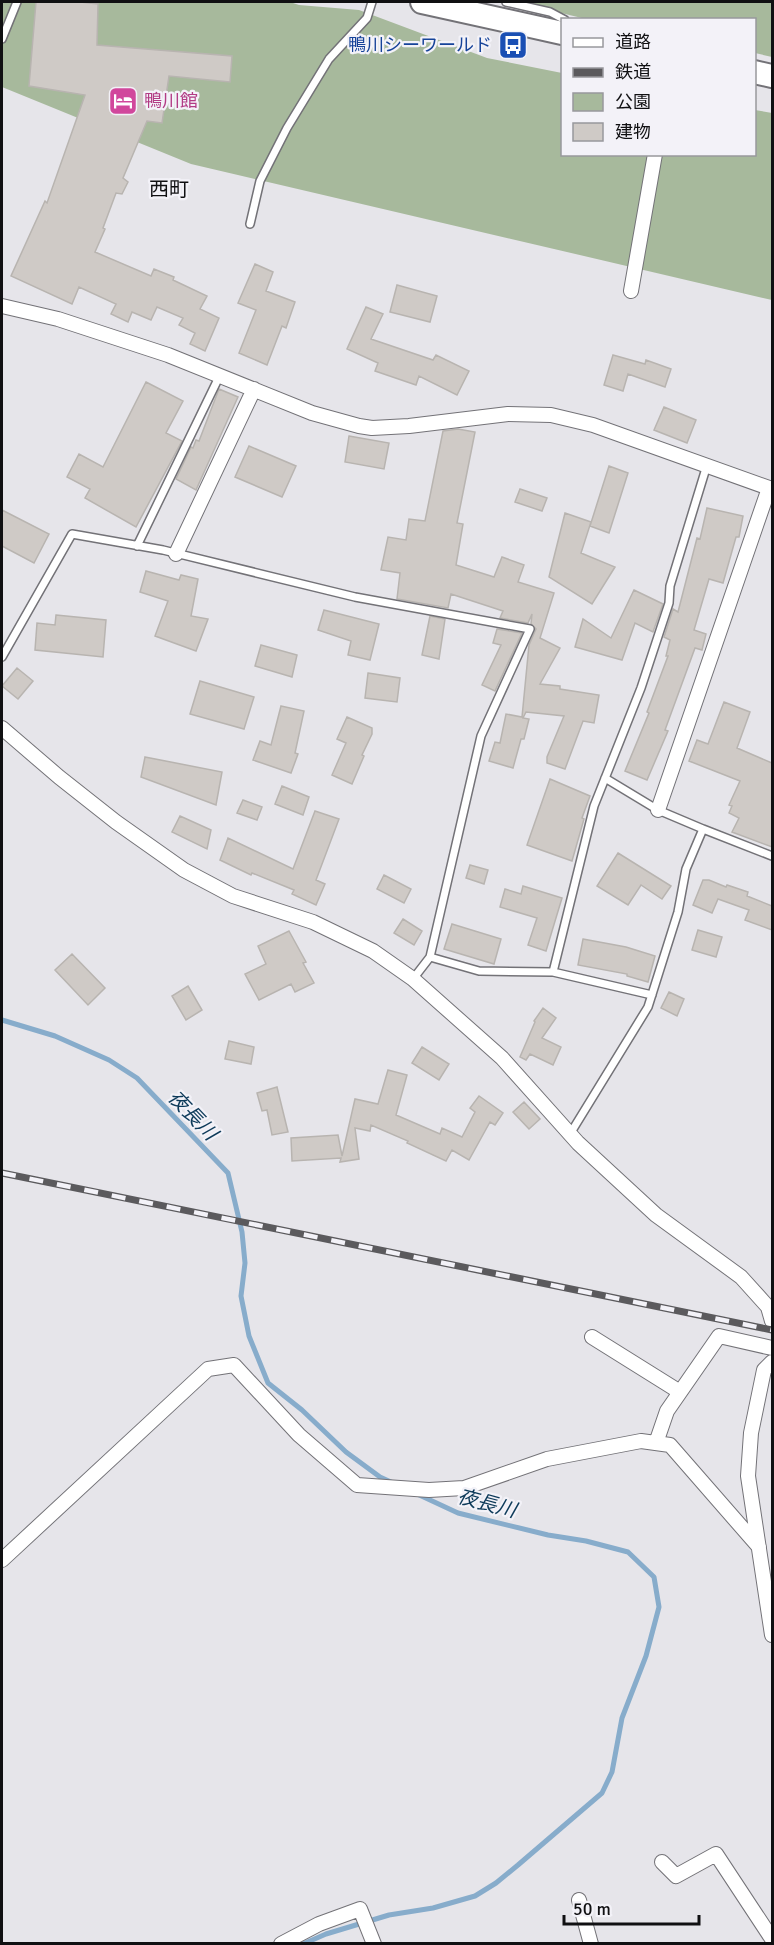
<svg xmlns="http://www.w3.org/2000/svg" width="774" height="1945" viewBox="0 0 774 1945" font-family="Signika,'Noto Sans JP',sans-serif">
<rect width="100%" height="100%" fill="#e6e5ea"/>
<path fill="#a7b99c" d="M 2,2 L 290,2 L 299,5 L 359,10 L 487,58 L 562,73 L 562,154 L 754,154 L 755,110 L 772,113 L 772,300 L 191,164 L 2,87 Z
M 528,2 L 772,2 L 772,57 L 755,53 L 754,20 L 586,19 L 532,6 Z"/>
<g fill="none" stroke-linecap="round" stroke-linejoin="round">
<path stroke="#87accb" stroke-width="5" d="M 2,1020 L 55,1036 L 109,1060 L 137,1078 L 228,1173 L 242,1232 L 245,1263 L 241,1296 L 249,1336 L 268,1383 L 302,1410 L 346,1452 L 380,1477 L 393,1483
M 303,1944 L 326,1934 L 389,1915 L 433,1908 L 475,1896 L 496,1883 L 518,1865 L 602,1793 L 612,1772 L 622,1718 L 646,1656 L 659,1607 L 654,1577 L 628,1552 L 586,1541 L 548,1535 L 458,1513 L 415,1493"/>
</g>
<path fill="#cfcac6" stroke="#b8b4b0" stroke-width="1.5" d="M 36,2 L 80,2 L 98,4 L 97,45 L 232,56 L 230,82 L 169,76 L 162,123 L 147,121 L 123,178 L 128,182 L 122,194 L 116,193 L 103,228 L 105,229 L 95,252 L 151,276 L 154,269 L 174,277 L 173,280 L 207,296 L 200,309 L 219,318 L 205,351 L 190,344 L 195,333 L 179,325 L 183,318 L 157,307 L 151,320 L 132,312 L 128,322 L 111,314 L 116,304 L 79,287 L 72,304 L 11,276 L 45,201 L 47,203 L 85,95 L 29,86 Z
M 255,264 L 273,272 L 266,291 L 295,302 L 286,328 L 282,326 L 267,365 L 239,353 L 256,310 L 238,303 Z
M 397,285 L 437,296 L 430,322 L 390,312 Z
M 366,307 L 383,314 L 371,339 L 433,360 L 436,355 L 469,371 L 457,395 L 419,376 L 416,385 L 375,371 L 378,363 L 347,349 Z
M 613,355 L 645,364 L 646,360 L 671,369 L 665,387 L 628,374 L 623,391 L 604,385 Z
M 146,382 L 183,401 L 166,433 L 182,441 L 136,527 L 85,498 L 90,489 L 67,477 L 79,454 L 103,467 Z
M 219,389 L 238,397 L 196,490 L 176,479 L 191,447 L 193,448 L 196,440 L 199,441 Z
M 664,407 L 696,420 L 687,443 L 654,430 Z
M 458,429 L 475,432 L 457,523 L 463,524 L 456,565 L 494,577 L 502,557 L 524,565 L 518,582 L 554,593 L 540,638 L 560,648 L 540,684 L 560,686 L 560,689 L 599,695 L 594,723 L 583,721 L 565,769 L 547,763 L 547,757 L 564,716 L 526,712 L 523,718 L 529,719 L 524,739 L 521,739 L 513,768 L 489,761 L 495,742 L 500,743 L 506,714 L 522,717 L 529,645 L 536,629 L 531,624 L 532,614 L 528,623 L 500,618 L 503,611 L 451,594 L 448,608 L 397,599 L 400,573 L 381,570 L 388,537 L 406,540 L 409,519 L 425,521 L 443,431 Z
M 349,436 L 389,443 L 384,469 L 345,462 Z
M 249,446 L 296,466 L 282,497 L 235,477 Z
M 609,466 L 628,473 L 609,533 L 590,526 Z
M 520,489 L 547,498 L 542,511 L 515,502 Z
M 707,508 L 743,516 L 739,537 L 736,537 L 723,583 L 709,579 L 694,630 L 706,634 L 702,650 L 695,648 L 665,730 L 668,731 L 647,780 L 625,771 L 649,713 L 647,712 L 668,656 L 666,656 L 670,640 L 664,637 L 673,609 L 678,612 L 697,538 L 700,539 Z
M 2,510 L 49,534 L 34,563 L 2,546 Z
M 565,513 L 591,522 L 581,553 L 615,567 L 592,604 L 549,577 Z
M 146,571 L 179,580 L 181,575 L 198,579 L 191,616 L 208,619 L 196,651 L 155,636 L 168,601 L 140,592 Z
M 634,590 L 663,604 L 653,632 L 635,623 L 622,660 L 575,647 L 583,619 L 611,638 Z
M 324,610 L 379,624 L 370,660 L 348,655 L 351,641 L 318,630 Z
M 56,615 L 106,620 L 103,657 L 35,650 L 37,623 L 55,625 Z
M 430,616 L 445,619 L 439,659 L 422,655 Z
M 497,629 L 522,633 L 495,691 L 482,685 L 501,645 L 493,643 Z
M 261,645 L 297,655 L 292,677 L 255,666 Z
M 17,668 L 33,681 L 18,699 L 2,686 Z
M 368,673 L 400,678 L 397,702 L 365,698 Z
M 200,681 L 254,697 L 244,729 L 190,714 Z
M 724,702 L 750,712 L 737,748 L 772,763 L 772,847 L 732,832 L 739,818 L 729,813 L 732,806 L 729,805 L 740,781 L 689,761 L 697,740 L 708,744 Z
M 281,706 L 304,711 L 295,753 L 298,754 L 291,773 L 253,760 L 260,741 L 271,745 Z
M 347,717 L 372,728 L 372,734 L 362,755 L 364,756 L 352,784 L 332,775 L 346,743 L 337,739 Z
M 145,757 L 222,772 L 216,805 L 141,777 Z
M 550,779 L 590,796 L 582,818 L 584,819 L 572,861 L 527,845 Z
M 282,786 L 309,797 L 303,815 L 275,804 Z
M 243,800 L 262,807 L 257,820 L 237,813 Z
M 315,811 L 339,819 L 316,880 L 325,884 L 316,905 L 292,894 L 294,890 L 252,873 L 251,875 L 220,860 L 228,838 L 293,869 Z
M 180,816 L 211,830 L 207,849 L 172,832 Z
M 618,853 L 671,886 L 662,899 L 641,885 L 628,905 L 597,886 Z
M 470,865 L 488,870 L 484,884 L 466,878 Z
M 384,875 L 411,889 L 404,903 L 377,889 Z
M 703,880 L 709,880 L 726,887 L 727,885 L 748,892 L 747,896 L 772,906 L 772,930 L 745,920 L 749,910 L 718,899 L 712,913 L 693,905 Z
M 523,886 L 562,898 L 546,951 L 528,945 L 537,918 L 500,907 L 505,889 L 521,894 Z
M 403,919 L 422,931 L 414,945 L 394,933 Z
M 452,924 L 501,939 L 494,964 L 444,949 Z
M 698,930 L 722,937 L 716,957 L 692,950 Z
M 289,931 L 306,962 L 303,963 L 314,983 L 295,992 L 291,984 L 259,1000 L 245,974 L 266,964 L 258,946 Z
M 583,939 L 626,947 L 655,956 L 648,982 L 627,976 L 627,974 L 578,965 Z
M 72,954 L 105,988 L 88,1005 L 55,970 Z
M 188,986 L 202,1010 L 186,1020 L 172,996 Z
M 669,992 L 684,999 L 677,1016 L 661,1008 Z
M 543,1008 L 556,1018 L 542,1038 L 561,1047 L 553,1065 L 530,1054 L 526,1060 L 520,1057 L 535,1022 L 534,1021 Z
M 229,1041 L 254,1047 L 251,1064 L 225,1059 Z
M 422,1047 L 449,1064 L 439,1080 L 412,1063 Z
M 388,1070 L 407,1075 L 396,1115 L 440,1134 L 442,1128 L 462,1137 L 475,1112 L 470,1108 L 479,1096 L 503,1113 L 495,1125 L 490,1122 L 469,1160 L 452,1150 L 446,1161 L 407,1143 L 408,1141 L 371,1125 L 370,1131 L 355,1128 L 359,1159 L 340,1162 L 341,1158 L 292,1161 L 291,1138 L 338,1135 L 342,1156 L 355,1099 L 378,1104 Z
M 277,1087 L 288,1132 L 272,1135 L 267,1110 L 262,1111 L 257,1093 Z
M 524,1102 L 540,1119 L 529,1129 L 513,1112 Z"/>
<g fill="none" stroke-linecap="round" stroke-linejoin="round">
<g stroke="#737277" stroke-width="10">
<path id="service" d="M 506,2 L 550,12 L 565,20
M 2,39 L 17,2
M 250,224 L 260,181 L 287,128 L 329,59 L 367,18 L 372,2
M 137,546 L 220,375
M 2,657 L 72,534 L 163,550 L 355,597 L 530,629 L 481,736 L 430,957 L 413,979
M 703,829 L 772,856
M 430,957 L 479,971 L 553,972 L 652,995
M 553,972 L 594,806 L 641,688 L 669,603 L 670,586 L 707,465
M 570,1134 L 648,1007 L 678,912 L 686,869 L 703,829 L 658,810 L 605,778"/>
</g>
<g stroke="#737277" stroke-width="16">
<path id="minor" d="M 631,291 L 655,154
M 2,306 L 58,319 L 168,355 L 312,413 L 359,426 L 372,428 L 409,426 L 508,414 L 551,415 L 593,425 L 772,489
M 176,554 L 254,389
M 2,728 L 59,777 L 116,822 L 184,870 L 233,896 L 313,922 L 373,951 L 413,979 L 502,1058 L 578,1143 L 656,1215 L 741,1277 L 768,1307 L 772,1321
M 658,810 L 769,488
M 592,1337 L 680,1392
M 772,1362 L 764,1370 L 751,1433 L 748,1476 L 772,1635
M 656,1443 L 667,1411 L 719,1336 L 772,1348
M 2,1560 L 208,1369 L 234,1365 L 299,1435 L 357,1485 L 429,1490 L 464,1488 L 547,1459 L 641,1441 L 670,1445 L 759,1547
M 662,1862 L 676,1876 L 716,1854 L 772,1939
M 579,1900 L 591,1944
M 281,1944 L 319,1924 L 360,1909 L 374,1944"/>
</g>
<g stroke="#737277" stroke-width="26">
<path id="trunk" d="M 422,2 L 562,33
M 754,72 L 772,76"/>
</g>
<use href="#service" stroke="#fff" stroke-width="7"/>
<use href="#minor" stroke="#fff" stroke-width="14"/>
<use href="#trunk" stroke="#fff" stroke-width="22"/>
<g stroke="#5b5a5d" stroke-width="7">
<path id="rail" d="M 2,1173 L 772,1330"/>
</g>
<use href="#rail" stroke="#f3f2f8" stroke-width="4.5" stroke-dasharray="14" stroke-linecap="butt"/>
</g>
<defs>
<g id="bus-square" transform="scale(1.5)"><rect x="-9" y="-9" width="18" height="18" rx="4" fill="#1a4fb4" stroke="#f3f2f8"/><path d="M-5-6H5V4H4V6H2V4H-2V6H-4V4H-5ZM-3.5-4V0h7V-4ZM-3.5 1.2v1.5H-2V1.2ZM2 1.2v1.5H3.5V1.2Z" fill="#fff"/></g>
<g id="hotel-square" transform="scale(1.5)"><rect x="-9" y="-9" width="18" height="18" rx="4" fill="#d1479c" stroke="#f3f2f8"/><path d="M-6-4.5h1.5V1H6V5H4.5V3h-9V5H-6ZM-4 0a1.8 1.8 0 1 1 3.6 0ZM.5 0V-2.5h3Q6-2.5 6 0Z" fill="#fff"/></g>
</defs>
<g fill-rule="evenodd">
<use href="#bus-square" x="513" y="45"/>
<use href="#hotel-square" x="123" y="101"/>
</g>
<g text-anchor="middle" stroke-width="4.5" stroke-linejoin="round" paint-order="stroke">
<g font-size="18" fill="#164399" stroke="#f3f2f8" text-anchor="end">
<text x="492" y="51">鴨川シーワールド</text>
</g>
<g font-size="18" fill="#b23c85" stroke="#f3f2f8" text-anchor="start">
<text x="144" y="107">鴨川館</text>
</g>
<g font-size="20" fill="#101012" stroke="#f3f2f8">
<text x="169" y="196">西町</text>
</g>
<g font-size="20" font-style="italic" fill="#0d3a59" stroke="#f3f2f8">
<text transform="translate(193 1115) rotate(46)" y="7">夜長川</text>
<text transform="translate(487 1503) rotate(15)" y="7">夜長川</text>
</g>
</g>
<rect width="774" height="1945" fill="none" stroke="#101012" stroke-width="6"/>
<rect x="561" y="18" width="195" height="138" fill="#f3f2f8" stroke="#98989c" stroke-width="1.5"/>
<rect x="573" y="38" width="30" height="9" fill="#ffffff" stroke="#98989c" stroke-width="1.5"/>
<text x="615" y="48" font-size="18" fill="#101012">道路</text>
<rect x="573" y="68" width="30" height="9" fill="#5b5a5d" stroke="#98989c" stroke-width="1.5"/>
<text x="615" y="78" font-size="18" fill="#101012">鉄道</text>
<rect x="573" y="93" width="30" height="18" fill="#a7b99c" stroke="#98989c" stroke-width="1.5"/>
<text x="615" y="108" font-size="18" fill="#101012">公園</text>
<rect x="573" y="123" width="30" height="18" fill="#cfcac6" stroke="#98989c" stroke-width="1.5"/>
<text x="615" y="138" font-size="18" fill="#101012">建物</text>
<path d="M564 1915v9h135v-9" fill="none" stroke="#101012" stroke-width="3"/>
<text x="573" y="1915" font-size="18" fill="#101012" stroke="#f3f2f8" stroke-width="4.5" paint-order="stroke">50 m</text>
</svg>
